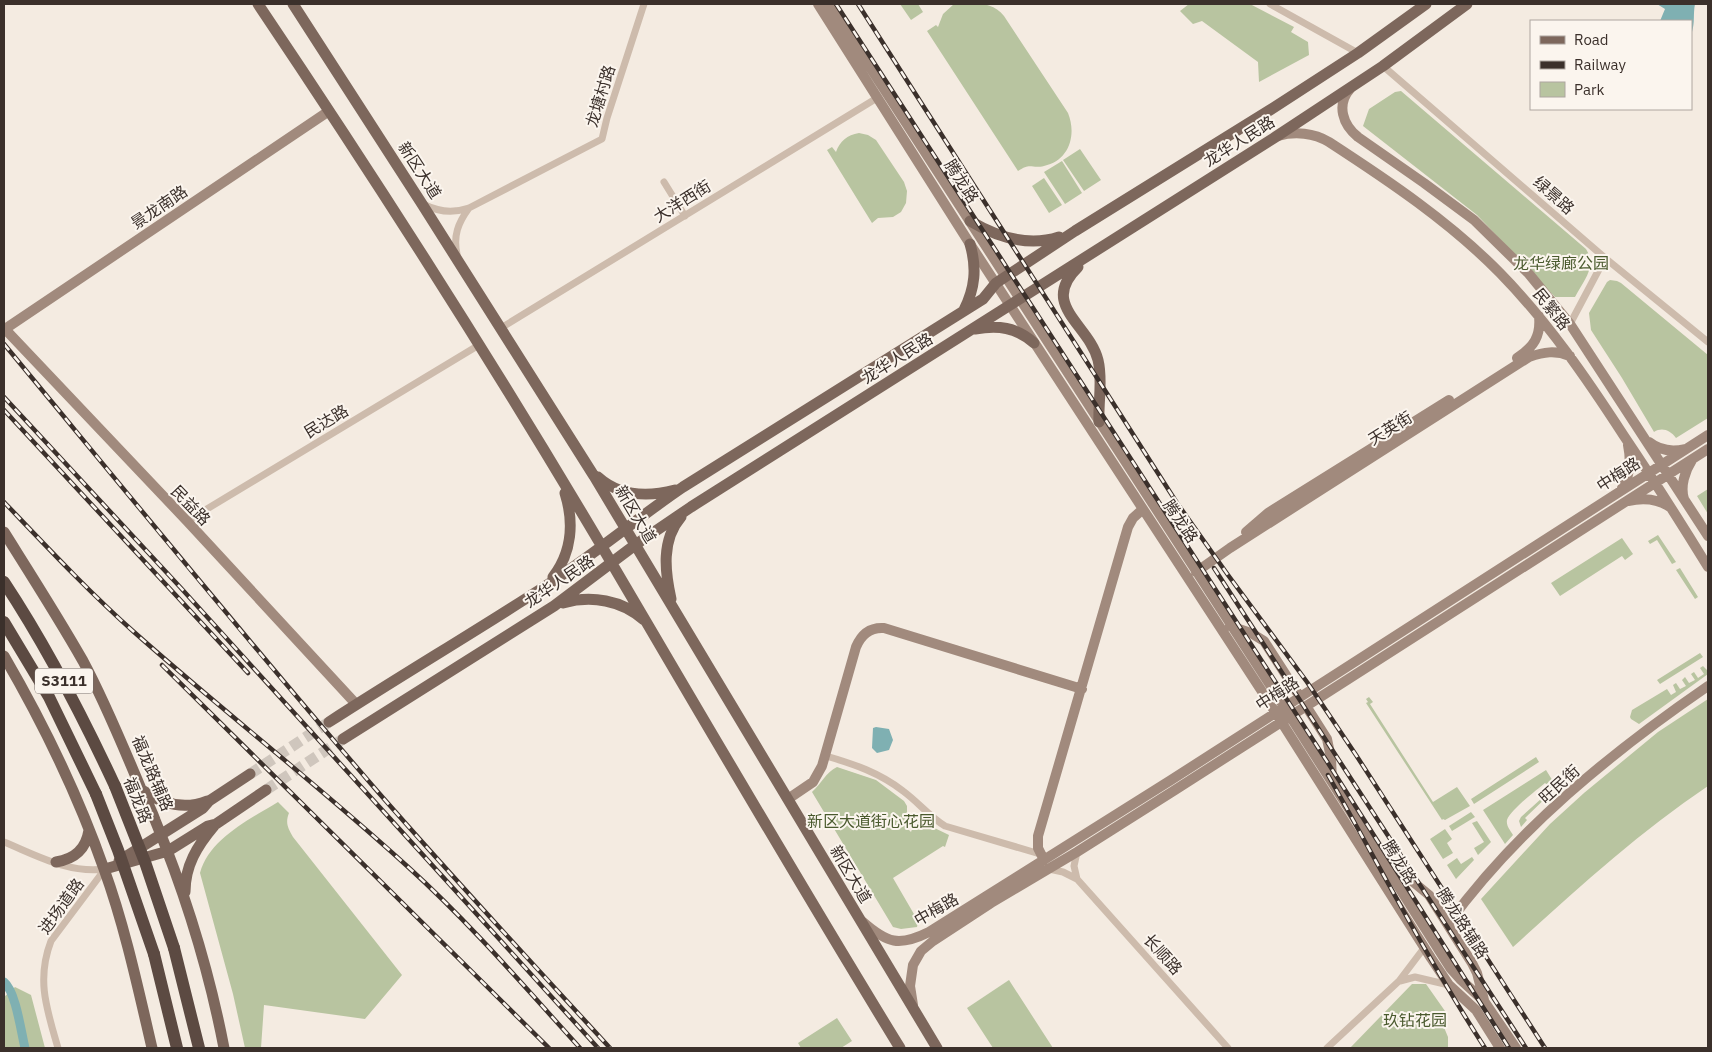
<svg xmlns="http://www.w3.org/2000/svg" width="1712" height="1052" viewBox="0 0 1712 1052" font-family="'IBM Plex Sans','Noto Sans SC',sans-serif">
<rect width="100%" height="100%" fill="#f4ebe1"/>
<path fill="#b8c4a0" d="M 900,4 L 918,4 L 923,12 L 911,20 Z
M 954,4 C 973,4 991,0 1004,16 L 1068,113 C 1077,135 1069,161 1044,166 C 1031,169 1031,162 1018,171 L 927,31 L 936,25 L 938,27 L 943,14 Z
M 1189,4 L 1250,4 L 1294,27 L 1291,32 L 1308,42 L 1309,55 L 1259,82 L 1258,62 L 1202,21 L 1193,24 L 1180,11 Z
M 1401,91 L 1586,249 C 1597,267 1584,280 1575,297 L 1555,297 L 1477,215 L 1363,126 L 1369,109 L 1395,92 Z
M 859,133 L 868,135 L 876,140 L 904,182 L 907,191 L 906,203 L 901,212 L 893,217 L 878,218 L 872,223 L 827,150 L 832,147 L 836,152 C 840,141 847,135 859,133 Z
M 1080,149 L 1101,180 L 1084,191 L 1063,160 Z
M 1062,161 L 1082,193 L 1065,204 L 1044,172 Z
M 1044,178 L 1062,205 L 1049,213 L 1032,186 Z
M 1610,280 L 1617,281 L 1621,283 L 1708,355 L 1708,418 L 1676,438 C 1670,430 1662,427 1654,432 L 1622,378 L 1591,330 L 1589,313 L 1607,282 Z
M 1708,489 L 1708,514 L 1697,496 Z
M 1658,535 L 1676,562 L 1672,564 L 1657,540 L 1650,544 L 1648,541 Z
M 1622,538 L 1633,554 L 1625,560 L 1622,556 L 1560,596 L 1551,583 Z
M 1680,568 L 1698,597 L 1695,599 L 1676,570 Z
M 1700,653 L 1703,657 L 1660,684 L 1657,680 Z
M 1703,666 L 1708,671 L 1708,674 L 1639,724 L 1631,719 L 1630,717 L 1632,710 L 1667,689 L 1671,695 L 1676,692 L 1673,685 L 1676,683 L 1680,689 L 1686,686 L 1682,680 L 1685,677 L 1689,683 L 1695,680 L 1691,674 L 1694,672 L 1698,678 L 1704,674 L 1700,668 Z
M 1369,697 L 1373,702 L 1370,704 L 1433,802 L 1457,787 L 1470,806 L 1445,820 L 1443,819 L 1442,820 L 1366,703 L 1368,702 L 1366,699 Z
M 1708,699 L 1708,786 C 1638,833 1576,890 1513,947 L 1481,899 L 1550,824 L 1584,793 L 1658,732 Z
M 1536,757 L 1539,762 L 1474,804 L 1471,799 Z
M 837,767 L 876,780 L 904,801 L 907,806 L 907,828 L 911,832 L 915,821 L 918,820 L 949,835 L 945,847 L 943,846 L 893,878 L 918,921 L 917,927 L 901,929 L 893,927 L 812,792 C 821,784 826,772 837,767 Z
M 1546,770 L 1559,791 L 1557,793 L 1554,790 L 1525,818 L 1527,820 L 1521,827 L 1519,821 L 1521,817 L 1552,789 L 1545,783 C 1537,790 1510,810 1507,820 C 1506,826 1510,830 1513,835 L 1505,844 L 1483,810 Z
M 278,802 L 289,813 C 285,823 288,828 293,837 L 402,975 L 365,1019 L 264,1005 L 261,1048 L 245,1048 L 233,994 L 200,873 C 209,839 250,819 278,802 Z
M 1471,812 L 1475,817 L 1452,831 L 1449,826 Z
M 1477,821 L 1491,842 L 1478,855 L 1474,848 L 1484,842 L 1472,823 Z
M 1445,829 L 1452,839 L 1447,843 L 1453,853 L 1443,859 L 1430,839 Z
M 1472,857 L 1474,860 L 1456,879 L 1447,865 L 1457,858 L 1461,864 Z
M 1009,980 L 1053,1048 L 993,1048 L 967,1008 Z
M 1412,984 L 1426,984 L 1445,1011 L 1447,1022 L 1443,1025 L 1448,1037 L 1448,1048 L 1350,1048 Z
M 15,987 L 31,995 L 45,1048 L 4,1048 L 4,997 Z
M 837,1018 L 852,1041 L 841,1048 L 801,1048 L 798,1043 Z"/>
<path fill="#7fb0b2" d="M 1657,4 L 1695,4 C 1693,14 1695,22 1692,32 L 1691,21 L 1660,21 L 1665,9 Z
M 876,727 L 889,729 L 893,740 L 889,750 L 877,753 L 872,748 L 873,728 Z"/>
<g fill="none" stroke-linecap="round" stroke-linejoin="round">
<path stroke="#7fb0b2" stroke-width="9" d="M 4,982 C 16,992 21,1032 25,1048"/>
<path stroke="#cfc6bd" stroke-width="11" stroke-dasharray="11 5.5" stroke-linecap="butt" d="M 250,774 L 329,722
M 266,790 L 343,739"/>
<path stroke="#cdbbac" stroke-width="7" d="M 1270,4 L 1358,53
M 1383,66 L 1605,258 L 1708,342
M 664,182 L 685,216
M 425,205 C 439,212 454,213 469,208 L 602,139 L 607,118 L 644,4
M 457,254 C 453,236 458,223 469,208
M 1570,324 L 1605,258
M 501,328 L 877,98
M 187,521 L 479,345
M 826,756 C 854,764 880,773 903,791 C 918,802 929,816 945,826 L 1040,854
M 4,842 C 36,855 69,874 105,869
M 1077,852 L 1074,866 L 1077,879
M 1049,869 L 1063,872 L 1077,879 L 1228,1048
M 1400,981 L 1415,977 L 1449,985
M 58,1048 C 47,1010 36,980 51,941 L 105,869
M 1327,1048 L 1399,981 L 1424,948"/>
<path stroke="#a18a7d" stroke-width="10" d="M 818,4 L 970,244 L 1265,696 L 1431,958 L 1449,985 L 1476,1010 L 1500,1048
M 829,4 L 1274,691 L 1451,969 L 1460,979 L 1484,1001 L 1516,1048
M 1350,89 C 1336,105 1343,125 1358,137 L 1424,183 L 1474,220 L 1529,274 L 1570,324 L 1708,536
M 1278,136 C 1295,131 1314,133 1329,142 C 1389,181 1450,222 1500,273 C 1548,322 1587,379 1624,436 C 1653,479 1681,523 1708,567
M 4,328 L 187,521 L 356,704
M 5,329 L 329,111
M 1517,358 C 1534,347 1541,336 1539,316
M 1649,442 C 1659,450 1672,452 1685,449
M 1622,488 C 1631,475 1631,460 1628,445
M 1684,499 C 1680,486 1685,471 1692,460
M 1628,501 C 1642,498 1658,499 1670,507
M 1246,532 L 1268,513 L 1449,400
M 1196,572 L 1230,548 L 1529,357 C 1544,352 1555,350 1570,356
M 1230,626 L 1251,633 L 1264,641 L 1300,697
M 1306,706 L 1327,739 L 1331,758 L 1332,781
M 788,799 L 813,782 L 822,766 L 856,647 C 861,635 870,627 884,628 L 1082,689
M 1384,858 L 1429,895 L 1472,963 L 1477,973 L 1484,1000
M 1044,860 L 1038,848 L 1038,836 L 1128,527 L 1133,518 L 1143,509
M 863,922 C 887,943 899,947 929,932 L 1171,780 L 1708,435
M 1448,924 C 1517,829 1612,752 1708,686
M 913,1005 L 910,986 L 913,965 L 921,951 L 933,941 L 991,903 L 1077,852 L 1175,790 L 1708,449"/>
<path stroke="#7d675c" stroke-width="11" d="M 258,4 C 377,181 492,361 601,545 C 700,713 798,882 900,1048
M 293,4 L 422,204 L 594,476 L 937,1048
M 970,221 C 997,237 1028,247 1059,237
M 1078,267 C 1039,305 1089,324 1098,360 C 1103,380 1098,402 1099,422
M 964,310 C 975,288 977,268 970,244
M 975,329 C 998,325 1016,327 1034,343
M 598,477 C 619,496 648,497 675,490
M 4,532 C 31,575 58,617 83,661 C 105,702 123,746 141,789 C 146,799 151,809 155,820 C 185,893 209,970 224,1048
M 553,577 C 572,552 574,522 565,493
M 671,599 C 665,572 661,540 681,517
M 563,603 C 591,595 622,600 644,620
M 4,656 C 43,723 78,795 104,869 C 125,927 138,988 152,1048
M 329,722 C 400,676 473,633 544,587 C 592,556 636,519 683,487 L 983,299 L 996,283 L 1075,231 L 1270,110 L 1358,53 L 1426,4
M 343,739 L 554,606 L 635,545 L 691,507 L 1277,136 L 1383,66 L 1467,4
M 142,790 C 162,804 184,810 207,801
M 119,861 L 203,808 L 209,801 L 250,774
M 56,862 C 75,859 86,849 89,830
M 105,869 L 168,851 L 208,826 L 216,824 L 266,790
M 185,892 C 185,866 197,846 214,826"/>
<path stroke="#5c4a42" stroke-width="12" d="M 4,582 C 47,647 82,715 115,786
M 4,622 L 49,697 L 96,794
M 174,948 L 199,1048
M 154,954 L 177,1048"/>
<g stroke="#3b302b" stroke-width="4.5">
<path id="rail" d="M 836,4 L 1328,763 L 1509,1048
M 858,4 L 1177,503 L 1228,575 L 1307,682 L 1356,755 L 1545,1048
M 4,344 C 128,494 251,645 378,792 C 454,879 532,963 610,1048
M 4,397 L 180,587 L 598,1048
M 4,410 L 248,673
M 4,502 C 46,546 88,591 134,632 C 223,711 318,785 407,866 C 469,922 524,986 580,1048
M 1214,568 L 1526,1048
M 162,665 L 549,1048
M 1328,775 C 1380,867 1428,960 1485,1048"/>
</g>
<use href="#rail" stroke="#fbf5ee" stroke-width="2.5" stroke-dasharray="8" stroke-linecap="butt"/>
<path stroke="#5c4a42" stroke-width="12" d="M 115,786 L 145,862 L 174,948
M 96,794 L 118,850 L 154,954"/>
</g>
<g text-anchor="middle" stroke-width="4" stroke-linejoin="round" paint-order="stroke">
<rect fill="#fbf5ee" stroke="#756b66" stroke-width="1" x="35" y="668.5" width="58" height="25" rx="4"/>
<g font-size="15" font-weight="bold" fill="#3b302b">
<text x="64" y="686">S3111</text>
</g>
<g font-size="16" fill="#3b302b" stroke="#fbf5ee">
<text transform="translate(600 96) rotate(-73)" y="6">龙塘村路</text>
<text transform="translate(1239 141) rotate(-32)" y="6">龙华人民路</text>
<text transform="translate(420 170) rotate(57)" y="6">新区大道</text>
<text transform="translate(962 181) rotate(57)" y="6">腾龙路</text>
<text transform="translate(1554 195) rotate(41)" y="6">绿景路</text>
<text transform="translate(682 201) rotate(-32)" y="6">大洋西街</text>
<text transform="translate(159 207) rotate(-34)" y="6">景龙南路</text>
<text transform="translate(1552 309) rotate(51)" y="6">民繁路</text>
<text transform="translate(897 358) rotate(-32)" y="6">龙华人民路</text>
<text transform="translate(326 421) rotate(-31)" y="6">民达路</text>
<text transform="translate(1390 428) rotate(-32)" y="6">天英街</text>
<text transform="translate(1618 474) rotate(-33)" y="6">中梅路</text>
<text transform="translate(191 505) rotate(46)" y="6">民益路</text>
<text transform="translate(636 514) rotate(59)" y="6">新区大道</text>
<text transform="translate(1181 521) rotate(56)" y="6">腾龙路</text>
<text transform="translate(559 581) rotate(-34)" y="6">龙华人民路</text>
<text transform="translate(1277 693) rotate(-33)" y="6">中梅路</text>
<text transform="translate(153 773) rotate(67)" y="6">福龙路辅路</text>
<text transform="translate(1559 784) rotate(-42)" y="6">旺民街</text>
<text transform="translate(138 800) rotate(68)" y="6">福龙路</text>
<text transform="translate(1400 862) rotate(58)" y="6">腾龙路</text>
<text transform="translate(851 874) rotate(59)" y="6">新区大道</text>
<text transform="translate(61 906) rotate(-54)" y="6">进场道路</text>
<text transform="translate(936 909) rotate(-30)" y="6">中梅路</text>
<text transform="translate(1463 923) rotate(57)" y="6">腾龙路辅路</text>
<text transform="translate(1163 954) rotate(48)" y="6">长顺路</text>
</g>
<g font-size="16" fill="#4a5a2e" stroke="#fbf5ee">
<text x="1561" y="269">龙华绿廊公园</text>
<text x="871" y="827">新区大道街心花园</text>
<text x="1415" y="1026">玖钻花园</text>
</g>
</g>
<rect width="1712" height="1052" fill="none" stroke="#3b302b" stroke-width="10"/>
<rect x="1530" y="20" width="162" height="90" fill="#fbf5ee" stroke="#aea6a0"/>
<rect x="1540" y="36" width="25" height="8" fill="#7d675c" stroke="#aea6a0"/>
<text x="1574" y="45" font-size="15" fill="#3b302b">Road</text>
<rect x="1540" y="61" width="25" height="8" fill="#3b302b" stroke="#aea6a0"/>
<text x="1574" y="70" font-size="15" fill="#3b302b">Railway</text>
<rect x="1540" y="82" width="25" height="15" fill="#b8c4a0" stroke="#aea6a0"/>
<text x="1574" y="95" font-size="15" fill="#3b302b">Park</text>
</svg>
